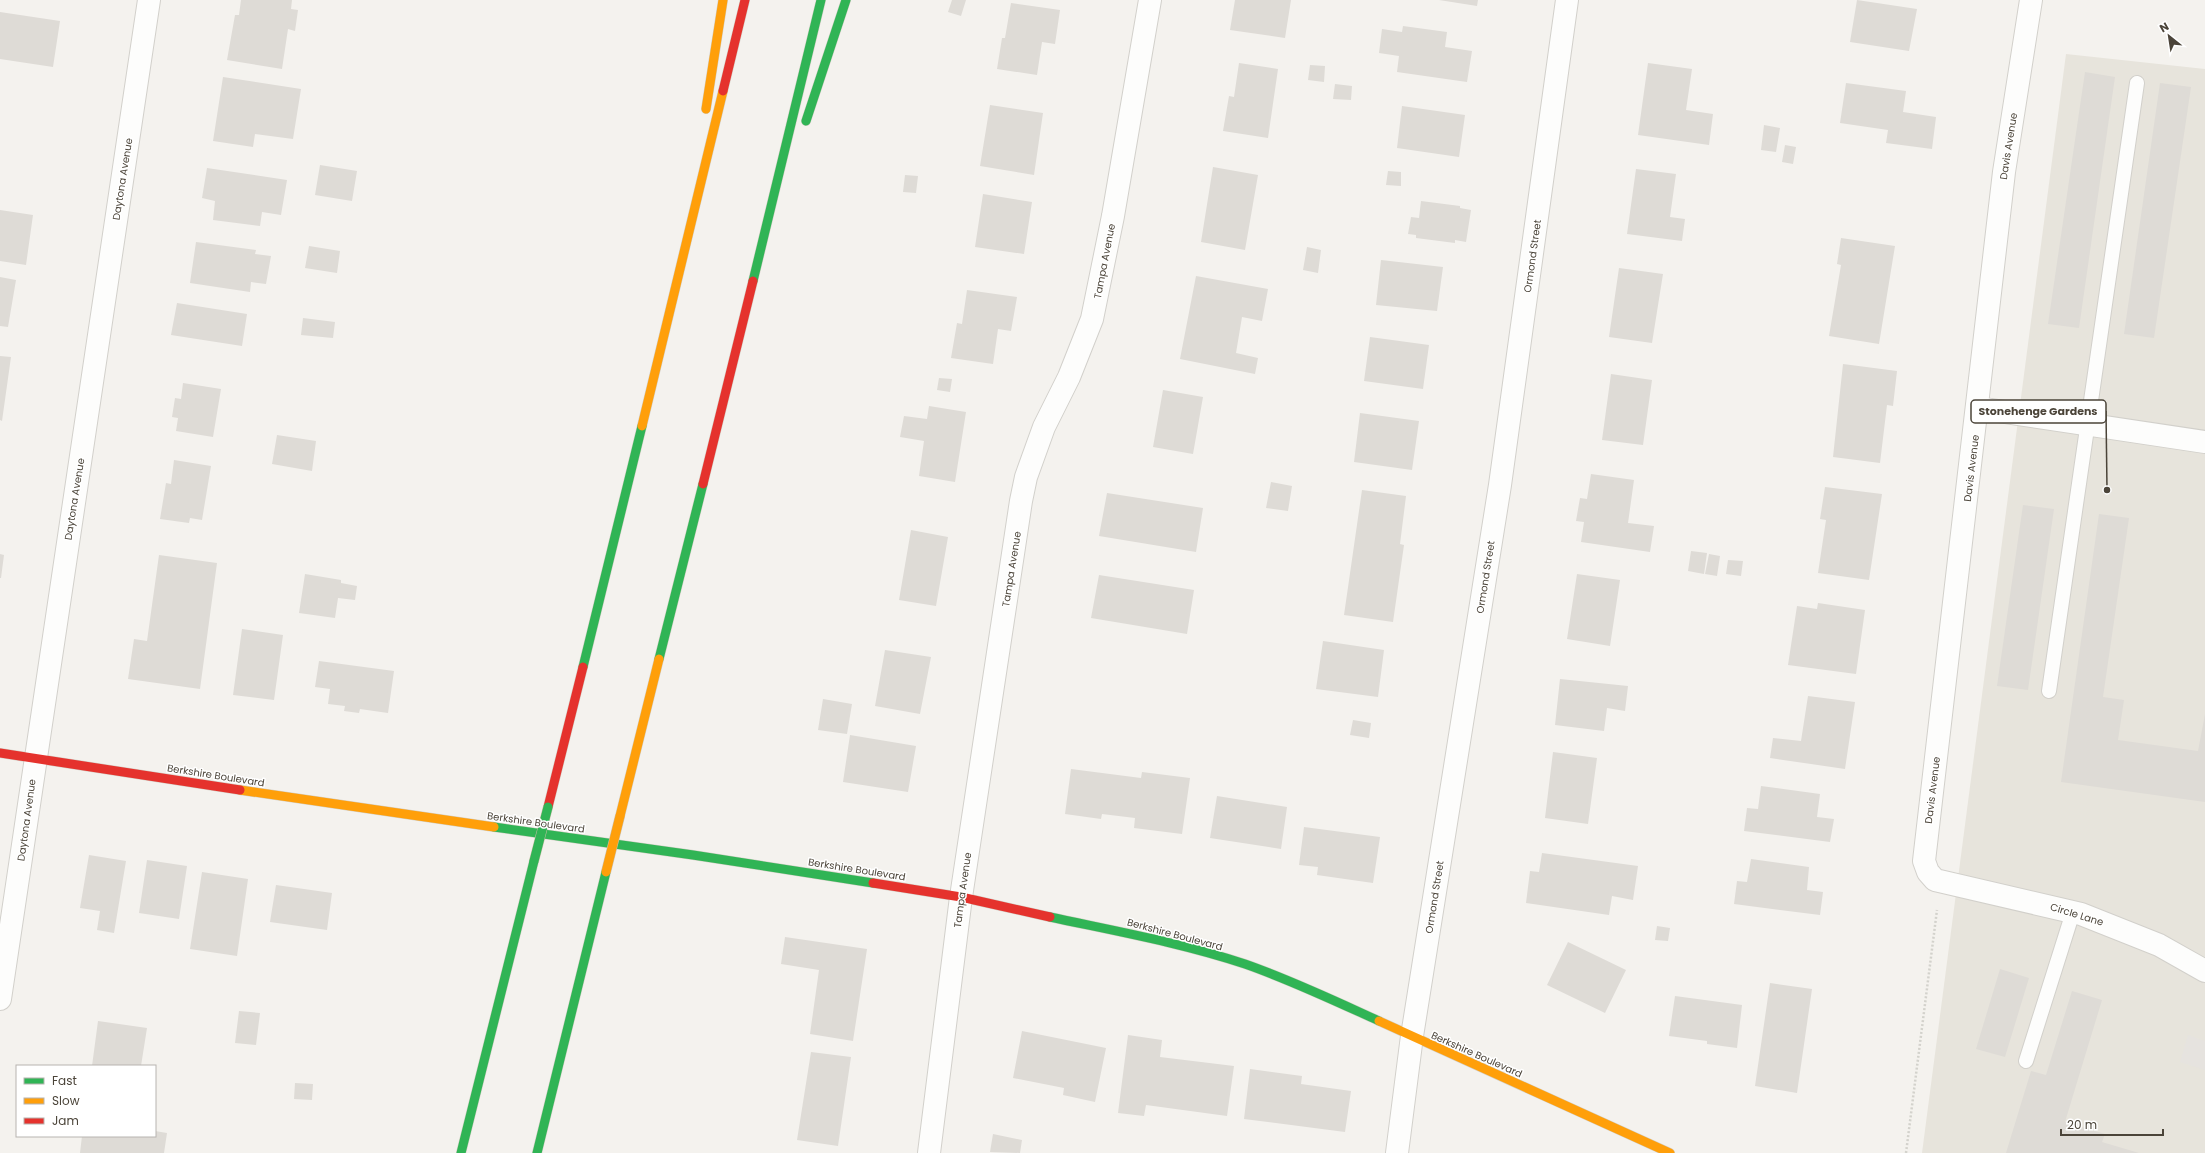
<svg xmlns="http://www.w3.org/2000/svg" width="2205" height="1153" viewBox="0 0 2205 1153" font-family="Poppins,sans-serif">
<rect width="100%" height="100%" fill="#f4f2ee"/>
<path fill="#e7e4dc" d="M 2066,54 L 2205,69 L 2205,1153 L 1922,1153 Z"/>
<path fill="#e6e3df" d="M 2188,1035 L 2205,1041 L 2205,1070 L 2180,1062 Z"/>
<path fill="#dedbd6" d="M 241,0 L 292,0 L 291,9 L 298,10 L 295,31 L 288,29 L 282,69 L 227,60 L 235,15 L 239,15 Z
M 952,0 L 966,0 L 961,16 L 948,12 Z
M 1235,0 L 1291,0 L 1285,38 L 1230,30 Z
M 1439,0 L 1478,0 L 1477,6 Z
M 1857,0 L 1917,9 L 1909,51 L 1850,42 Z
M 1011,3 L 1060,10 L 1055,44 L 1042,42 L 1037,75 L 997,69 L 1002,38 L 1005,38 Z
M 0,12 L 60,21 L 53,67 L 0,59 Z
M 1403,26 L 1447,32 L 1445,47 L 1472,51 L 1467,82 L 1397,72 L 1399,56 L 1379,53 L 1382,29 L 1402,32 Z
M 1239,63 L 1278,69 L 1268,138 L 1223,131 L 1229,96 L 1234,97 Z
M 1648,63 L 1692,69 L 1686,110 L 1713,114 L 1709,145 L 1638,135 Z
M 1310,65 L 1325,66 L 1324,82 L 1308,80 Z
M 2085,72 L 2115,77 L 2079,328 L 2048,324 Z
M 223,77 L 301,89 L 293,139 L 255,134 L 253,147 L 213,141 Z
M 1846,83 L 1906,91 L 1903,112 L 1936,117 L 1932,149 L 1886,143 L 1888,130 L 1840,123 Z
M 2160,83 L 2191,87 L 2154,338 L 2124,334 Z
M 1335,84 L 1352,86 L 1351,100 L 1333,99 Z
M 990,105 L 1043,113 L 1034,175 L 980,166 Z
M 1402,106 L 1465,115 L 1459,157 L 1397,148 Z
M 1764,125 L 1780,128 L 1776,152 L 1761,150 Z
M 1785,145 L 1796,147 L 1793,164 L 1782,162 Z
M 320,165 L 357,171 L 352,201 L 315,195 Z
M 1213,167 L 1258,175 L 1245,250 L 1201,242 Z
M 207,168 L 287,180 L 281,215 L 262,212 L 260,226 L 213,220 L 215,201 L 202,198 Z
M 1636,169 L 1676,174 L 1670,217 L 1685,219 L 1682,241 L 1627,234 Z
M 1388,171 L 1401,172 L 1401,186 L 1386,185 Z
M 905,175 L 918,176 L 916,193 L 903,192 Z
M 983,194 L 1032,202 L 1024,254 L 975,247 Z
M 1421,201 L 1460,206 L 1460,208 L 1471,210 L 1466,242 L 1455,240 L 1455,243 L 1416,238 L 1416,235 L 1408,234 L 1411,217 L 1419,218 Z
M 0,210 L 33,215 L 26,265 L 0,261 Z
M 1841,238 L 1895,246 L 1879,344 L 1829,336 L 1841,265 L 1837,264 Z
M 196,242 L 256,250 L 255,254 L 271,256 L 266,284 L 251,282 L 250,292 L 190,283 Z
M 309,246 L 340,251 L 337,273 L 305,268 Z
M 1307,247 L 1321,250 L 1318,273 L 1303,270 Z
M 1381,260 L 1443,267 L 1437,311 L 1376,305 Z
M 1619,268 L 1663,274 L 1652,343 L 1609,337 Z
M 1196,276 L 1268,289 L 1262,321 L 1242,317 L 1236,353 L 1258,358 L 1255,374 L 1180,359 Z
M 0,277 L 16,280 L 8,327 L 0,326 Z
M 967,290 L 1017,297 L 1011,331 L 998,329 L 993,364 L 951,358 L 957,323 L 962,324 Z
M 177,303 L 247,314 L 242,346 L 171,335 Z
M 303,318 L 335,322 L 333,338 L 301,335 Z
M 1370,337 L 1429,345 L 1423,389 L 1364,381 Z
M 0,356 L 11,357 L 2,421 L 0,420 Z
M 1843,364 L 1897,371 L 1893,406 L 1887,405 L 1880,463 L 1833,457 Z
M 1611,374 L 1652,380 L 1643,445 L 1602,440 Z
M 939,378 L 952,379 L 950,392 L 937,390 Z
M 183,383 L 221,389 L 213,437 L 176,431 L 178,418 L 172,417 L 175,398 L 181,399 Z
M 1163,390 L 1203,397 L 1193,454 L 1153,447 Z
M 929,406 L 966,412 L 955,482 L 919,476 L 924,441 L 900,437 L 904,416 L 927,419 Z
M 1360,413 L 1419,421 L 1412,470 L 1354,462 Z
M 277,435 L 316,441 L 312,471 L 272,464 Z
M 174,460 L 211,466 L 202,520 L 190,518 L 189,523 L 160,519 L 166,483 L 171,484 Z
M 1591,474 L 1634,480 L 1628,523 L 1654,526 L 1650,552 L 1581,542 L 1584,522 L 1576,521 L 1580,498 L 1587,499 Z
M 1271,482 L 1292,486 L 1288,511 L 1266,508 Z
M 1825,487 L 1882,494 L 1869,580 L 1818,573 L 1826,520 L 1820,519 Z
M 1362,490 L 1406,496 L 1400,544 L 1404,545 L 1393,622 L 1344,615 Z
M 1107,493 L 1203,508 L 1196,552 L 1099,536 Z
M 2023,505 L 2054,509 L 2028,690 L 1997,686 Z
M 2099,514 L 2129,518 L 2103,697 L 2124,700 L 2118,740 L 2198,751 L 2205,714 L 2205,802 L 2061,782 Z
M 911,530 L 948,537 L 936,606 L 899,600 Z
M 1691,551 L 1707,553 L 1704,574 L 1688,571 Z
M 0,554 L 4,555 L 1,578 L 0,578 Z
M 1709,554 L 1720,556 L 1717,576 L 1705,574 Z
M 159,555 L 217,563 L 200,689 L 128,679 L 134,639 L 147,641 Z
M 1728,560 L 1743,561 L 1741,576 L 1726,574 Z
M 305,574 L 341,580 L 341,583 L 357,586 L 355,600 L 338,598 L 335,618 L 299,613 Z
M 1577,574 L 1620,580 L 1610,646 L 1567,639 Z
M 1099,575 L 1194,590 L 1187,634 L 1091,618 Z
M 1818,603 L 1865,610 L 1856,674 L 1788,665 L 1797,606 L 1817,609 Z
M 242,629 L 283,635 L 274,700 L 233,695 Z
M 1323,641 L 1384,650 L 1378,697 L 1316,689 Z
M 885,650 L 931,657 L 920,714 L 875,706 Z
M 319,661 L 394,671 L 388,713 L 360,709 L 359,713 L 344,711 L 345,706 L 328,704 L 330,689 L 315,687 Z
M 1560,679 L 1628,686 L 1625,711 L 1607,708 L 1604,731 L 1555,725 Z
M 1808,696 L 1855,702 L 1845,769 L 1770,758 L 1773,738 L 1801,741 Z
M 823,699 L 852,704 L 847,734 L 818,730 Z
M 1353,720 L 1371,723 L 1369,738 L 1350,735 Z
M 850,735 L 916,746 L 908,792 L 843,782 Z
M 1553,752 L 1597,758 L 1588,824 L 1545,818 Z
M 1071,769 L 1141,778 L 1142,772 L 1190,778 L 1182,834 L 1134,828 L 1135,818 L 1102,814 L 1101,819 L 1065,814 Z
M 1761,786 L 1820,794 L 1817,817 L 1834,819 L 1830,842 L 1744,831 L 1747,808 L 1758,809 Z
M 1217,796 L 1287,807 L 1281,849 L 1210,838 Z
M 1304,827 L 1380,837 L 1373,883 L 1317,875 L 1318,867 L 1299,865 Z
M 1542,853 L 1638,866 L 1633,900 L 1612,896 L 1609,915 L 1526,903 L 1530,871 L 1539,872 Z
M 89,855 L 126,861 L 114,933 L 97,930 L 100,911 L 80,908 Z
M 1751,859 L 1809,867 L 1807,890 L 1823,892 L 1820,915 L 1734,904 L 1737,881 L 1747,882 Z
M 147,860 L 187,866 L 179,919 L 139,913 Z
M 202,872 L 248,879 L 237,956 L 190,949 Z
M 276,885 L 332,893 L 327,930 L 270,922 Z
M 1657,926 L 1670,928 L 1668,941 L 1655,940 Z
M 785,937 L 867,949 L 853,1041 L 810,1034 L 819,970 L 781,964 Z
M 1568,942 L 1626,970 L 1605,1013 L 1547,985 Z
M 2000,969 L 2029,978 L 2005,1057 L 1976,1049 Z
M 1770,983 L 1812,989 L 1797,1093 L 1755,1086 Z
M 2072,991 L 2102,1000 L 2065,1122 L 2105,1134 L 2102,1142 L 2139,1153 L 2006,1153 L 2031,1071 L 2046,1075 Z
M 1675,996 L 1742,1005 L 1737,1048 L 1707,1044 L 1707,1041 L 1669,1036 Z
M 239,1011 L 260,1013 L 256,1045 L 235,1043 Z
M 98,1021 L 147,1028 L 141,1066 L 92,1066 Z
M 1022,1031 L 1106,1048 L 1095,1102 L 1063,1095 L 1064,1088 L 1013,1078 Z
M 1128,1035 L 1162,1040 L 1160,1057 L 1234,1066 L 1227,1116 L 1146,1105 L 1144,1116 L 1118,1113 Z
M 811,1052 L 851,1057 L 838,1146 L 797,1140 Z
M 1250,1069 L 1302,1076 L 1301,1084 L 1351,1091 L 1345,1132 L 1244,1119 Z
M 295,1083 L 313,1084 L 312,1100 L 294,1099 Z
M 155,1131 L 167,1133 L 164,1153 L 80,1153 L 82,1136 L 155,1136 Z
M 993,1134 L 1022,1140 L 1020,1153 L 990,1152 Z"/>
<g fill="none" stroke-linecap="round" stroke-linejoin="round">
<g stroke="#d2d0cb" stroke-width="16">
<path id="lane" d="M 2049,691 L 2137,83
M 2026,1061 L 2073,912"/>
</g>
<g stroke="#d2d0cb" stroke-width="24">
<path id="street" d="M 2031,0 L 2004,172 L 1924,861 L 1928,872 L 1935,880 L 2081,914 L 2159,945 L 2205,971
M 1978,408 L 2205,442
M 0,999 L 149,0
M 929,1153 L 961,897 L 1021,501 L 1026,477 L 1044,427 L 1069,377 L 1092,319 L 1113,216 L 1150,0
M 1397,1153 L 1412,1036 L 1500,485 L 1567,0"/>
</g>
<g stroke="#d3cfc5" stroke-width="10">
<path id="fast" d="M 806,121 L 846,0
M 753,281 L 821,0
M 659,659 L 703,484
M 583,667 L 642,426
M 494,827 L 693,855 L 873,883
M 1050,917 C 1115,931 1182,943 1245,964 C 1291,980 1335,1001 1379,1021
M 461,1153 L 534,861
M 537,1153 L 606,872"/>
</g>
<g stroke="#d3cfc5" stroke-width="10">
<path id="slow" d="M 706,109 L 723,0
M 642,426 L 723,91
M 240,790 L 494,827
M 620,816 L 659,659
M 1379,1021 L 1670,1153"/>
</g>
<g stroke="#d3cfc5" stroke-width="10">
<path id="jam" d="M 723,91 L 745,0
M 703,484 L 753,281
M 0,753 L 240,790
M 548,807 L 583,667
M 873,883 L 961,897 L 1050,917"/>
</g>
<path stroke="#d3d2cc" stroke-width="2.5" stroke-dasharray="2 2" stroke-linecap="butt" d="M 1906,1153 L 1937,910"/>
<use href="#lane" stroke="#fdfdfc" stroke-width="14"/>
<use href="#street" stroke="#fdfdfc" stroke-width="22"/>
<use href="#fast" stroke="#30b455" stroke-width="9"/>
<use href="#slow" stroke="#ff9f0a" stroke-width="9"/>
<use href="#jam" stroke="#e5322d" stroke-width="9"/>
<g stroke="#ccbfa9" stroke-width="10" stroke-linecap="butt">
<path id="fast-bridge" d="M 534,861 L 548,807"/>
</g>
<g stroke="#ccbfa9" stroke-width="10" stroke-linecap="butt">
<path id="slow-bridge" d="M 606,872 L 620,816"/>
</g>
<use href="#fast-bridge" stroke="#30b455" stroke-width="9"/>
<use href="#slow-bridge" stroke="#ff9f0a" stroke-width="9"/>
</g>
<g text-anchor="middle" stroke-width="3" stroke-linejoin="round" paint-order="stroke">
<g font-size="10" fill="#4b4439" stroke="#fff">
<text transform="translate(2008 146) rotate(-81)" y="4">Davis Avenue</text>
<text transform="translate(122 179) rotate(-81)" y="4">Daytona Avenue</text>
<text transform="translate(1532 256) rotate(-82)" y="4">Ormond Street</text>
<text transform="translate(1104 261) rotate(-79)" y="4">Tampa Avenue</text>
<text transform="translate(1971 468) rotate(-83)" y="4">Davis Avenue</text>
<text transform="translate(74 499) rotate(-81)" y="4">Daytona Avenue</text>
<text transform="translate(1011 569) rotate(-81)" y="4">Tampa Avenue</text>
<text transform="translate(1485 577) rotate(-81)" y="4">Ormond Street</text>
<text transform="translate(216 775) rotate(9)" y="4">Berkshire Boulevard</text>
<text transform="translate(1932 790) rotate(-83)" y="4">Davis Avenue</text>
<text transform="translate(26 820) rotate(-82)" y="4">Daytona Avenue</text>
<text transform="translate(536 822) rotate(8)" y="4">Berkshire Boulevard</text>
<text transform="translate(857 869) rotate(9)" y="4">Berkshire Boulevard</text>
<text transform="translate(962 890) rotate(-82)" y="4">Tampa Avenue</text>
<text transform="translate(1434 897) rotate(-81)" y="4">Ormond Street</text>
<text transform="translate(2077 914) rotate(17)" y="4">Circle Lane</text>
<text transform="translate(1175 934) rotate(15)" y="4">Berkshire Boulevard</text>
<text transform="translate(1477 1054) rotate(24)" y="4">Berkshire Boulevard</text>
</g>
</g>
<path fill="none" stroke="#4b4439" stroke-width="1.5" d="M2107 490L2106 411"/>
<circle fill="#4b4439" stroke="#fff" stroke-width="1.5" cx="2107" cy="490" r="4"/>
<rect fill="#fff" stroke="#4b4439" stroke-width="1.5" x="1971" y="400" width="135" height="23" rx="4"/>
<g font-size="11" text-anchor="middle" font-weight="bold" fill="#4b4439">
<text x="2038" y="415">Stonehenge Gardens</text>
</g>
<rect x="16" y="1065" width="140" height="72" fill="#ffffff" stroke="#b7b4b0"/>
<rect x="24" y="1078" width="20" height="6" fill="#30b455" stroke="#b7b4b0"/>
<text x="52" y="1085" font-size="12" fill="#4b4439">Fast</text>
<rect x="24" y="1098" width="20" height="6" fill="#ff9f0a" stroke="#b7b4b0"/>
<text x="52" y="1105" font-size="12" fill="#4b4439">Slow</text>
<rect x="24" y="1118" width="20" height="6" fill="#e5322d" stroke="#b7b4b0"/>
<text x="52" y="1125" font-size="12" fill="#4b4439">Jam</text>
<g transform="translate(2169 36) rotate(330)" stroke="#ffffff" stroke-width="3" paint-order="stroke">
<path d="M0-3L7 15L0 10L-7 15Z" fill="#4b4439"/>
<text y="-6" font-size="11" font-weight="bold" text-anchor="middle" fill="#4b4439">N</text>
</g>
<path d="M2061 1129v6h102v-6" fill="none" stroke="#4b4439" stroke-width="2"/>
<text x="2067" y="1129" font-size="12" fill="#4b4439" stroke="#ffffff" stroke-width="3" paint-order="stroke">20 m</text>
</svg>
